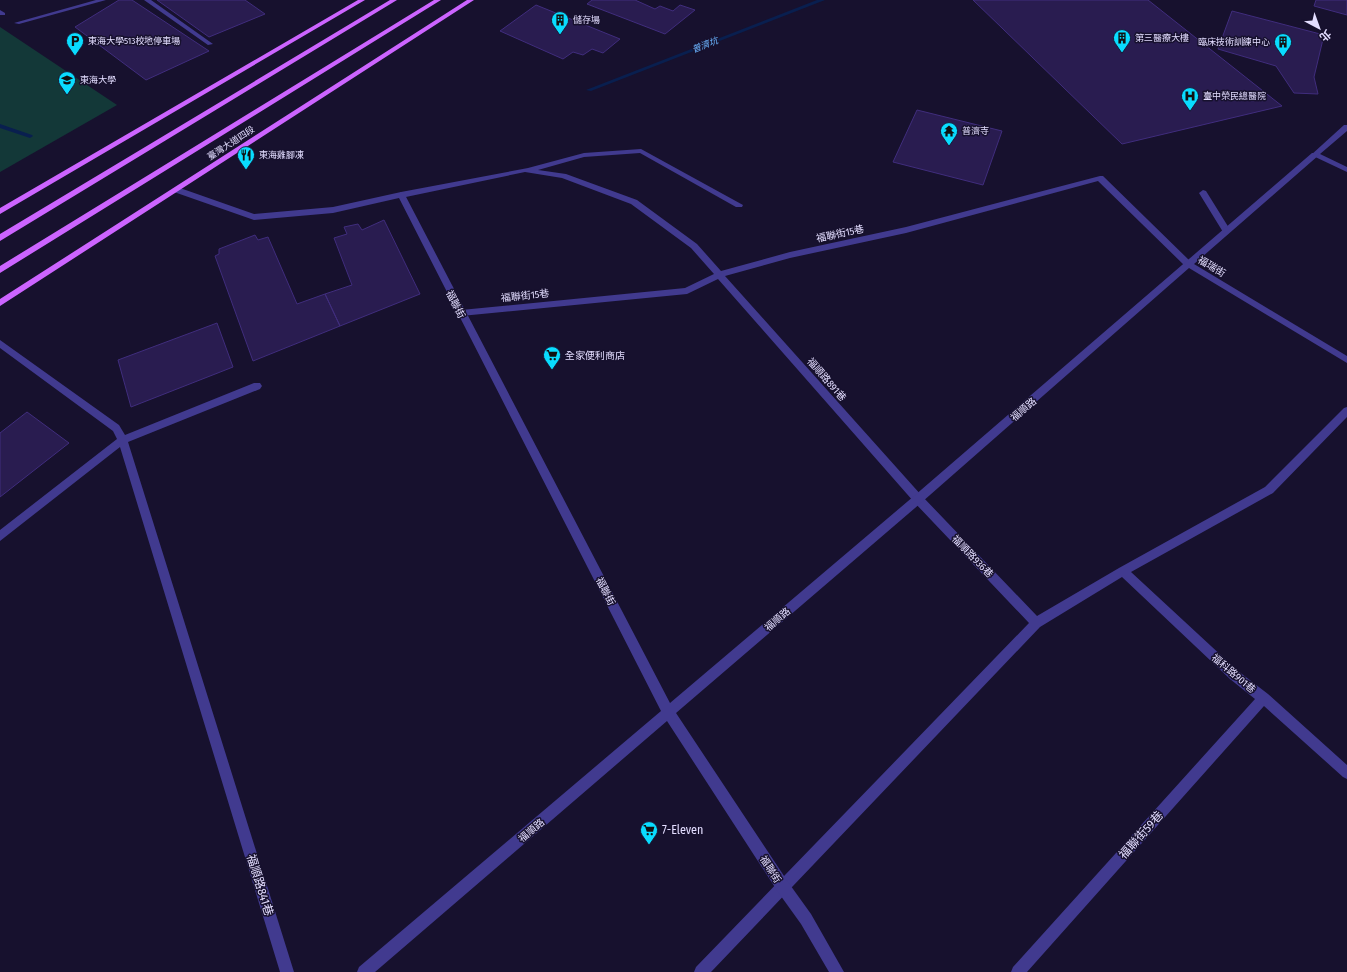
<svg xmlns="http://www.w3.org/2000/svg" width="1347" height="972" viewBox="0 0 1347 972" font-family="'Fira Sans Condensed','Noto Sans TC',sans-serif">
<rect width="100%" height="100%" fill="#17112e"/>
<path fill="#133838" d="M 0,27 L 117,105 L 0,172 Z"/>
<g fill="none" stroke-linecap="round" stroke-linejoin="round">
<path fill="#091f4f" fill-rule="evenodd" d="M 817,0 L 825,0 L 591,91 L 586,90 Z
M 0,124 L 32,135 L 33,136 L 30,138 L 0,128 Z"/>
</g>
<path fill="#291c50" stroke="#402d7d" d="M 119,0 L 132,0 L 209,51 L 146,80 L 75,27 Z
M 157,0 L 245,0 L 265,14 L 209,37 Z
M 592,0 L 635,0 L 655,9 L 660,6 L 673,11 L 680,5 L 695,10 L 665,34 L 587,4 Z
M 973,0 L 1148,0 L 1282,106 L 1122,144 Z
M 1316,0 L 1347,0 L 1347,15 L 1314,6 Z
M 536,5 L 620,39 L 603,53 L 592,49 L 583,55 L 573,52 L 563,59 L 500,31 Z
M 1232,11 L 1324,35 L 1314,77 L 1318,94 L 1294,93 L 1276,66 L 1218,49 Z
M 917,110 L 1002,131 L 983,185 L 893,162 Z
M 384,220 L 420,294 L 340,326 L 325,294 L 352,285 L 334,238 L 347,234 L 344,227 L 358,224 L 362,230 Z
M 255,235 L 258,240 L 268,237 L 297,304 L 325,294 L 340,326 L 253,361 L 215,256 L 219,254 L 219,249 Z
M 217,323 L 233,367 L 131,407 L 118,360 Z
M 27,412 L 69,443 L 0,497 L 0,433 Z"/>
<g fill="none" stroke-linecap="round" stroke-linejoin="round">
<path fill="#413a8f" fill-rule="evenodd" d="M 96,0 L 106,0 L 19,24 L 14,23 Z
M 144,0 L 151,0 L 213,44 L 208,45 Z
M 0,10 L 5,13 L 5,15 L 0,15 Z
M 1344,125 L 1347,125 L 1347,131 L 1320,154 L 1347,167 L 1347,172 L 1311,155 Z
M 641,149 L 743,205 L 742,207 L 736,207 L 640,153 L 584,157 L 538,170 L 566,174 L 637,200 L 697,244 L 721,271 L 790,252 L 906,227 L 1100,176 L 1103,176 L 1191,262 L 1192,264 L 1191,266 L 1185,266 L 1098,181 L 906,233 L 790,258 L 725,276 L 922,496 L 1037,616 L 1119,568 L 1265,487 L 1344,408 L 1347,407 L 1347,417 L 1273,493 L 1131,572 L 1238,671 L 1268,694 L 1347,765 L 1347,779 L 1343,777 L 1264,706 L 1027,972 L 1011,972 L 1013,967 L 1255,699 L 1230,679 L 1122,577 L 1040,627 L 711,972 L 694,972 L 696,967 L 1029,623 L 914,502 L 718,279 L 687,294 L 461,316 L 458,315 L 457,313 L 458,311 L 461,310 L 685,288 L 714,274 L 691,248 L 631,204 L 562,178 L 525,172 L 401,198 L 397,195 L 401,192 L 528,168 L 584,153 Z
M 1203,190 L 1206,191 L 1229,228 L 1229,232 L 1223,232 L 1199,193 Z
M 0,340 L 119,425 L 125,435 L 254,383 L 260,383 L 262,386 L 260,389 L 128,442 L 294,972 L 280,972 L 120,447 L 0,541 L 0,530 L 117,439 L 113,431 L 0,348 Z"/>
<path fill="#413a8f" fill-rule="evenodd" d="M 1312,153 L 1318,153 L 1319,155 L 1194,264 L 1347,356 L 1347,363 L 1189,268 L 922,502 L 676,713 L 788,882 L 811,914 L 844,972 L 829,972 L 801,924 L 778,892 L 667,721 L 375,972 L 357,972 L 359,967 L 661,711 L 399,198 L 333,213 L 254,220 L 174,192 L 174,188 L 180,188 L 254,214 L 333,207 L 401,192 L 404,193 L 670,703 L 914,496 Z"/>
<path fill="#cc64ff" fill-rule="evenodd" d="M 358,0 L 365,0 L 0,214 L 0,208 Z
M 390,0 L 397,0 L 0,241 L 0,234 Z
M 434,0 L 441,0 L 0,273 L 0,266 Z
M 467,0 L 474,0 L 0,306 L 0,299 Z"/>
</g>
<defs>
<g id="building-pin" transform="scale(0.9)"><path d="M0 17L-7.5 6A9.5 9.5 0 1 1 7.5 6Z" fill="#09dcff" stroke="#17112e"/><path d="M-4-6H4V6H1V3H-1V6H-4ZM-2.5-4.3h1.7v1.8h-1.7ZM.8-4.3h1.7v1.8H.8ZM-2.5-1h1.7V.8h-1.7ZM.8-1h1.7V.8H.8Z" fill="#111"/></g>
<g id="parking-pin" transform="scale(0.9)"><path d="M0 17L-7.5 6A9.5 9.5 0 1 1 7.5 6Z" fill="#09dcff" stroke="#17112e"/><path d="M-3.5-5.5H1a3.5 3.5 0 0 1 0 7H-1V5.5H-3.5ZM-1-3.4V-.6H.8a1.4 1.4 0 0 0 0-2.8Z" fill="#111"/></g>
<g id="university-pin" transform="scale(0.9)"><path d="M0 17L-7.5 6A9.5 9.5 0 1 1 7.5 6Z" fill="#09dcff" stroke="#17112e"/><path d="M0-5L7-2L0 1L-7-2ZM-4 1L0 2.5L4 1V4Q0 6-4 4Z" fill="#111"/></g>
<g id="hospital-pin" transform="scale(0.9)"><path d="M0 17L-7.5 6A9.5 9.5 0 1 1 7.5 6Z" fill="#09dcff" stroke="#17112e"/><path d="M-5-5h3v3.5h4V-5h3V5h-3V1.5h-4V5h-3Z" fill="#111"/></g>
<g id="temple-pin" transform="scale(0.9)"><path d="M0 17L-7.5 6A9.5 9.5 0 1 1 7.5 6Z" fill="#09dcff" stroke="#17112e"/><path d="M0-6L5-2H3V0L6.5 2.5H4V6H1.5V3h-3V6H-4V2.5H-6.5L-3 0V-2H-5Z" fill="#111"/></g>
<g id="restaurant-pin" transform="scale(0.9)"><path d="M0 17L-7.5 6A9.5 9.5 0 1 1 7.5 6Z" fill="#09dcff" stroke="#17112e"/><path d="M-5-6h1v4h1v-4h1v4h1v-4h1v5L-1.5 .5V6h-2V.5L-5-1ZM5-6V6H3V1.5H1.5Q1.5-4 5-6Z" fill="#111"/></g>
<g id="supermarket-pin" transform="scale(0.9)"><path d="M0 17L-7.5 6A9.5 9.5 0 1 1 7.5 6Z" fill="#09dcff" stroke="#17112e"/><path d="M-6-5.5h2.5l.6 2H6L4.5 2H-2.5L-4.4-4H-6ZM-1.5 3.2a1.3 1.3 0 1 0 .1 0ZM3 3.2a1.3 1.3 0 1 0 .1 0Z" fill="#111"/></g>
</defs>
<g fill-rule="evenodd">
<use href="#building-pin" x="560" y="20"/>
<use href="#building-pin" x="1122" y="38"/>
<use href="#parking-pin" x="75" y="41"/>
<use href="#building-pin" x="1283" y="42"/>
<use href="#university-pin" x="67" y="80"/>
<use href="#hospital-pin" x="1190" y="96"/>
<use href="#temple-pin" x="949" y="131"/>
<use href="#restaurant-pin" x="246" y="155"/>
<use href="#supermarket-pin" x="552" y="355"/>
<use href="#supermarket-pin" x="649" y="830"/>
</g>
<g text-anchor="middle" stroke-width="3" stroke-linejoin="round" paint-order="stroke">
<g font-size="9" fill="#e3ddff" stroke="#17112e" text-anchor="start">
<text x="573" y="23">儲存場</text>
<text x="1135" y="41">第三醫療大樓</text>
<text x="88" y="44">東海大學513校地停車場</text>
<text x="1270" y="45" text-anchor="end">臨床技術訓練中心</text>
<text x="80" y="83">東海大學</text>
<text x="1203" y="99">臺中榮民總醫院</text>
<text x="962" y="134">普濟寺</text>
<text x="259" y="158">東海雞腳凍</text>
</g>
<g font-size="9" font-style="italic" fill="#6bb4ff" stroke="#17112e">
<text transform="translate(705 45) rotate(-21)" y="3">普濟坑</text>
</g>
<g font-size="9" fill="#e3ddff" stroke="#17112e">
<text transform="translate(231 143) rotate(-33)" y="3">臺灣大道四段</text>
</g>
<g font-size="10" fill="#e3ddff" stroke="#17112e">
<text transform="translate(840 233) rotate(-12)" y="4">福聯街15巷</text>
<text transform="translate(1212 266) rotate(31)" y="4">福瑞街</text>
<text transform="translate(525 295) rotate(-6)" y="4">福聯街15巷</text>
<text transform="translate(456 304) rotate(63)" y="4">福聯街</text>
<text transform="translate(827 379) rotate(49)" y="4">福順路891巷</text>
<text transform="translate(1023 409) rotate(-41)" y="4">福順路</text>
<text transform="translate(973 556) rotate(46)" y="4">福順路936巷</text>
<text transform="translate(606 591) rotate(63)" y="4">福聯街</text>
<text transform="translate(777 619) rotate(-41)" y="4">福順路</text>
<text transform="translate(1234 673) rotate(40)" y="4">福科路901巷</text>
<text transform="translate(531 830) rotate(-40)" y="4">福順路</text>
<text transform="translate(771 869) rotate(57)" y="4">福聯街</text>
</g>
<g font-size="10" fill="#e3ddff" stroke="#17112e" text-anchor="start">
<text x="565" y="359">全家便利商店</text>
</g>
<g font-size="12" fill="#e3ddff" stroke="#17112e" text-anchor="start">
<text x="662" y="834">7-Eleven</text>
</g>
<g font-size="12" fill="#e3ddff" stroke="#17112e">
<text transform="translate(1141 835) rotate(-48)" y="4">福聯街59巷</text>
<text transform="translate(260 885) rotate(73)" y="4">福順路841巷</text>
</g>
</g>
<g transform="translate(1319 28) rotate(139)" stroke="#17112e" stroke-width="3" paint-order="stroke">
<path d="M0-3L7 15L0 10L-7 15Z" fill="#e3ddff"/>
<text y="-6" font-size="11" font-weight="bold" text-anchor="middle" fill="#e3ddff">北</text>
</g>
</svg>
